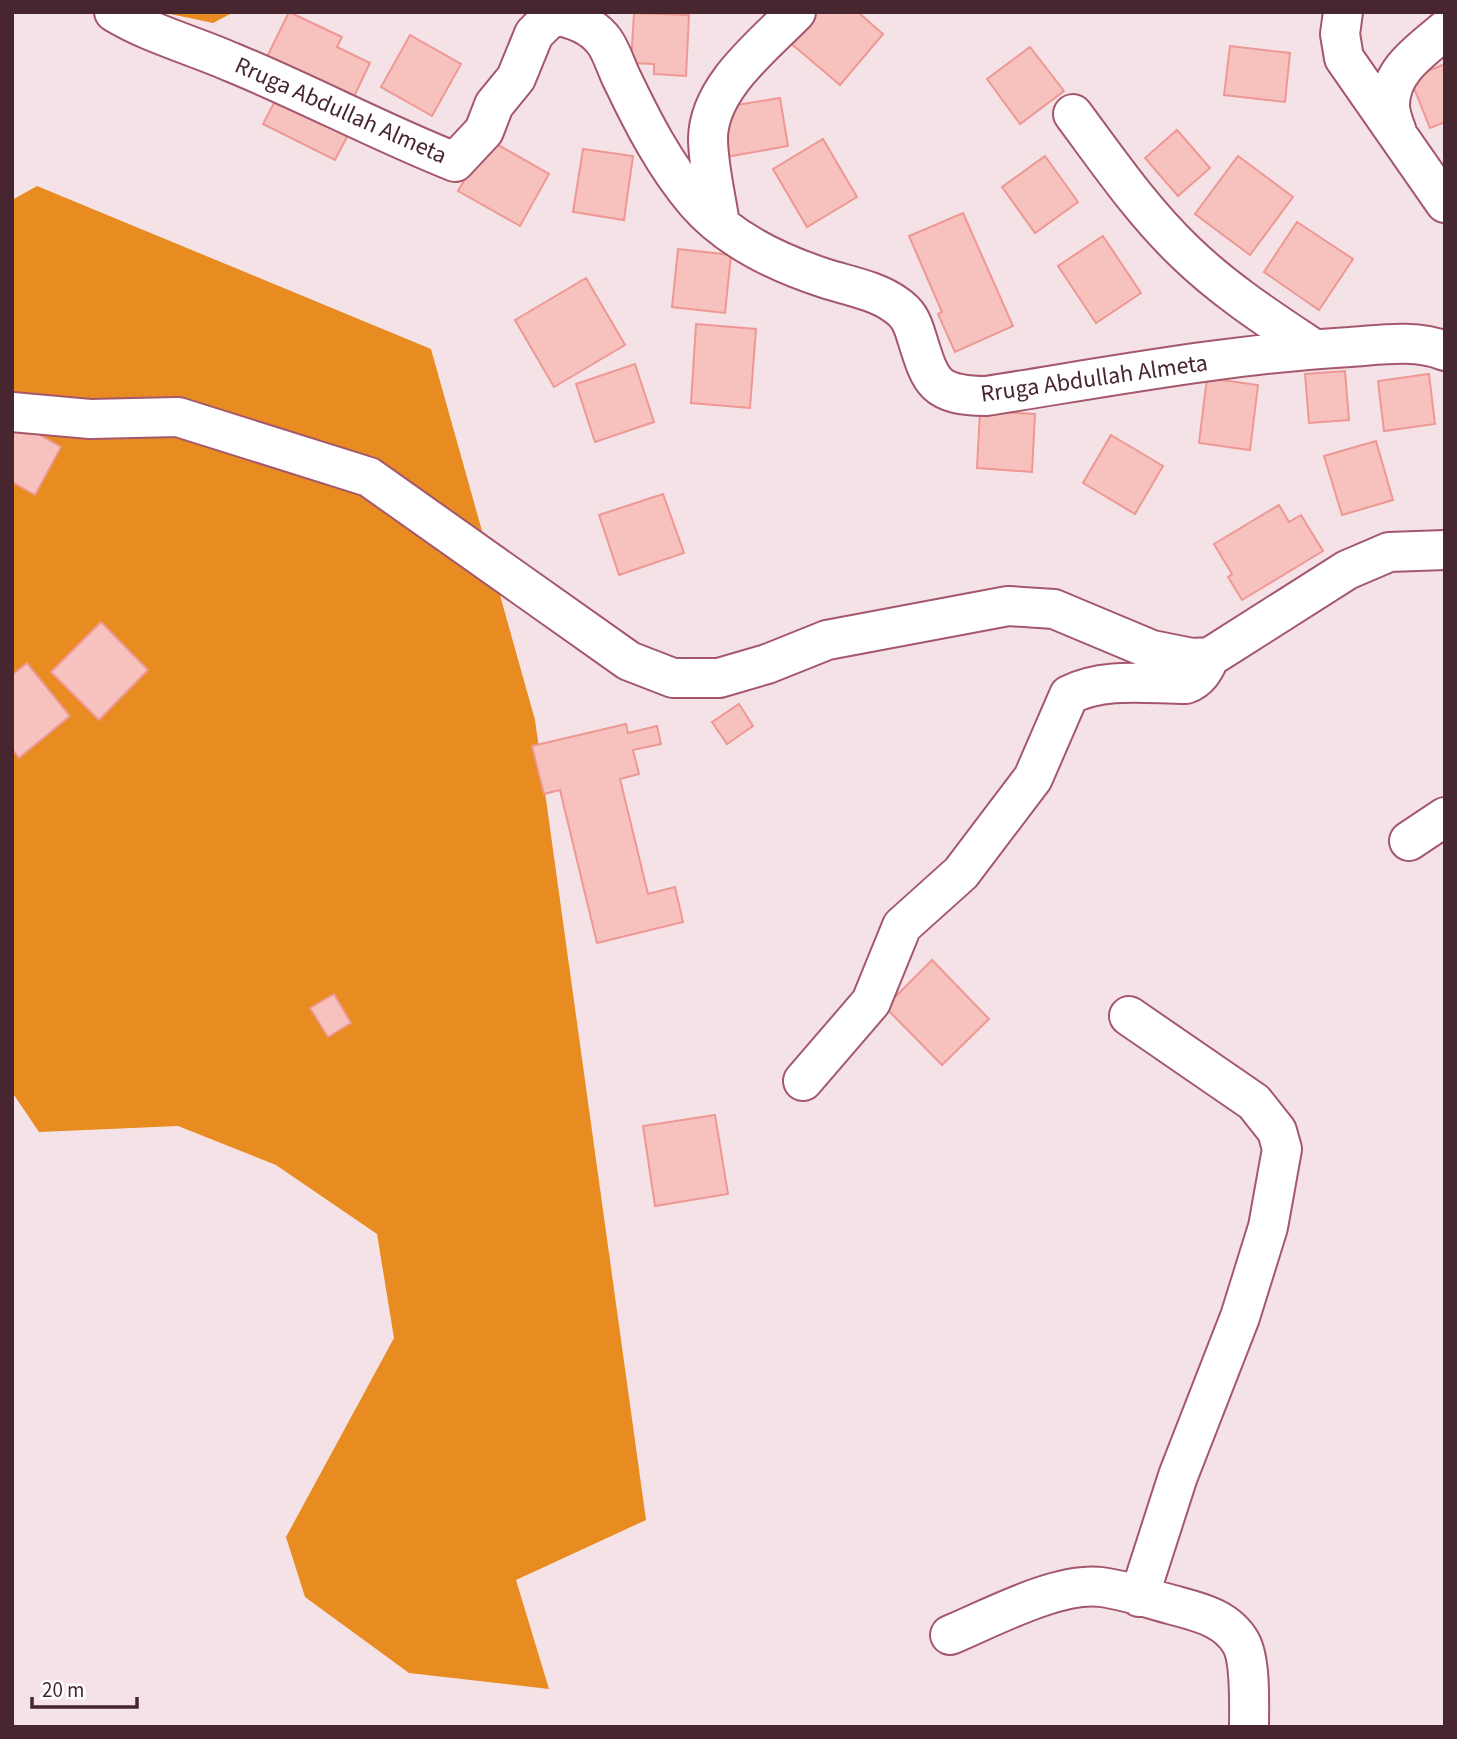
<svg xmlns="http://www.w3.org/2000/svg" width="1457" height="1739" viewBox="0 0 1457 1739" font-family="'Source Sans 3',sans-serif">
<rect width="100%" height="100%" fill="#f4e2e6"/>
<path fill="#e88c21" d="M 161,12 L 234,12 L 213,23 Z
M 37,186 L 431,349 L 535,720 L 646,1520 L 516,1580 L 549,1689 L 409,1673 L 305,1597 L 286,1537 L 394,1338 L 377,1234 L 276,1165 L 178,1126 L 39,1132 L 12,1092 L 12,200 Z"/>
<path fill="#f7c1be" stroke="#ee9894" stroke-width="2" d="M 289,12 L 342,37 L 337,47 L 370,63 L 350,105 L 264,63 Z
M 812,12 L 858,12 L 883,34 L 840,85 L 788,41 Z
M 634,13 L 689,15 L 686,76 L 654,74 L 654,64 L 631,63 Z
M 410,35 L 461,64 L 432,116 L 381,87 Z
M 1230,46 L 1290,53 L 1285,102 L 1224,95 Z
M 1030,47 L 1064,91 L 1020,124 L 987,79 Z
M 1445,64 L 1445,122 L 1430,128 L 1410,78 Z
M 780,98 L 788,146 L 726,157 L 718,108 Z
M 276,99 L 348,135 L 335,160 L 263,124 Z
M 1177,130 L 1210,168 L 1178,196 L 1145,158 Z
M 488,139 L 549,174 L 520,226 L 458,191 Z
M 823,139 L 857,197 L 807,227 L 773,169 Z
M 583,149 L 633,156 L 624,220 L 573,212 Z
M 1045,156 L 1078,202 L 1035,233 L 1002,187 Z
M 1238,156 L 1293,197 L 1250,255 L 1195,214 Z
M 963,213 L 1013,326 L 955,352 L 938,314 L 942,312 L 909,236 Z
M 1297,222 L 1353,259 L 1319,310 L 1264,272 Z
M 1103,236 L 1141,293 L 1096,323 L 1058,266 Z
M 678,249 L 731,255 L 725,313 L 672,307 Z
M 586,278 L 625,345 L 554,387 L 515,320 Z
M 696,324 L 756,329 L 750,408 L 691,403 Z
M 635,364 L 654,422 L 595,442 L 576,384 Z
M 1345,371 L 1349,420 L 1309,423 L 1305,374 Z
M 1429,374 L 1435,424 L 1384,431 L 1378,381 Z
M 1207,378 L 1258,385 L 1250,450 L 1199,443 Z
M 980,411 L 1035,414 L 1032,472 L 977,468 Z
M 15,421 L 61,447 L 35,495 L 12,482 L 12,427 Z
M 1111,435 L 1163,466 L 1135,514 L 1083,483 Z
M 1376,441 L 1393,500 L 1342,515 L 1324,456 Z
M 663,494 L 684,553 L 619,575 L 599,515 Z
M 1279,505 L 1289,522 L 1301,515 L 1323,551 L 1242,600 L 1228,577 L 1232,574 L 1214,544 Z
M 101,622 L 148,670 L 99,720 L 51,672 Z
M 27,663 L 70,716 L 19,758 L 12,749 L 12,675 Z
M 739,704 L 753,726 L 727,744 L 712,722 Z
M 626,724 L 628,733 L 657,726 L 661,744 L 633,750 L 639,774 L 620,779 L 648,894 L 675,887 L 683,922 L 597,943 L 560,790 L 544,794 L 532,746 Z
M 932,960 L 989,1019 L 942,1065 L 885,1007 Z
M 334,994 L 351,1023 L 328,1037 L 310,1008 Z
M 715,1115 L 728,1194 L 655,1206 L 643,1126 Z"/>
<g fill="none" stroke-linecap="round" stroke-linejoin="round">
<g stroke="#a4576d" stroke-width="42">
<path id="minor" d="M 114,12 C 150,34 192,45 231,62 C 307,93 379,132 455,162 L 484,131 L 494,105 L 516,78 L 534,34 L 553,15 C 572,18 592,25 604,41 C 612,52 616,67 622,79 C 642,121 665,166 696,202 C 729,240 780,264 827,279 C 850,286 877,291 896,305 C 908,313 912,322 916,335 C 931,383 933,395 986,396 C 1107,377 1228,354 1350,347 C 1380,345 1416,339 1445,351
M 1343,12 L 1340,34 L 1344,58 L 1445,203
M 1073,114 C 1108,161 1142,211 1185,252 C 1224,290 1269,319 1314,349
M 1397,132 C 1394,124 1390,114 1390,105 C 1390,70 1421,51 1445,30
M 720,224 C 716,197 708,165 708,138 C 709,87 763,46 796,12
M 12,412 L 90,419 L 178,417 L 369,477 L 629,661 L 673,678 L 719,678 L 767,664 L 827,640 L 1008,606 L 1054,609 L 1152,650 L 1192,658 L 1210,657 L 1347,570 L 1389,552 L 1445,550
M 1409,841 L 1445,817
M 1129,1016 L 1254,1102 L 1277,1131 L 1282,1149 L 1268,1227 L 1240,1317 L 1178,1476 L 1139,1597
M 803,1081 L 871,1002 L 902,926 L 961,873 L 1033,778 L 1069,695 C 1105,677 1147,684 1186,684 C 1199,679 1204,670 1210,657
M 950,1635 C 991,1618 1057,1582 1101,1587 C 1125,1590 1150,1599 1173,1605 C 1199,1612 1227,1618 1241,1643 C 1251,1661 1249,1705 1249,1727"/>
</g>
<use href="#minor" stroke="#fff" stroke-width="38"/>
</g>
<g text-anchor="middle" stroke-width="5" stroke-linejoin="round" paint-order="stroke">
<g font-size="24" fill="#47262f" stroke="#fff">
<text transform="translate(341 110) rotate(24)" y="8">Rruga Abdullah Almeta</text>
<text transform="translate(1094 378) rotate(-8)" y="8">Rruga Abdullah Almeta</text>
</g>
</g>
<rect width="1457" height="1739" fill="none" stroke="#47262f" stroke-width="28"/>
<path d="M32 1697v10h105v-10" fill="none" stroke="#47262f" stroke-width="3.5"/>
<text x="42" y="1697" font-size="21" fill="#47262f" stroke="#ffffff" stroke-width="5" paint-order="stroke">20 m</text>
</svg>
